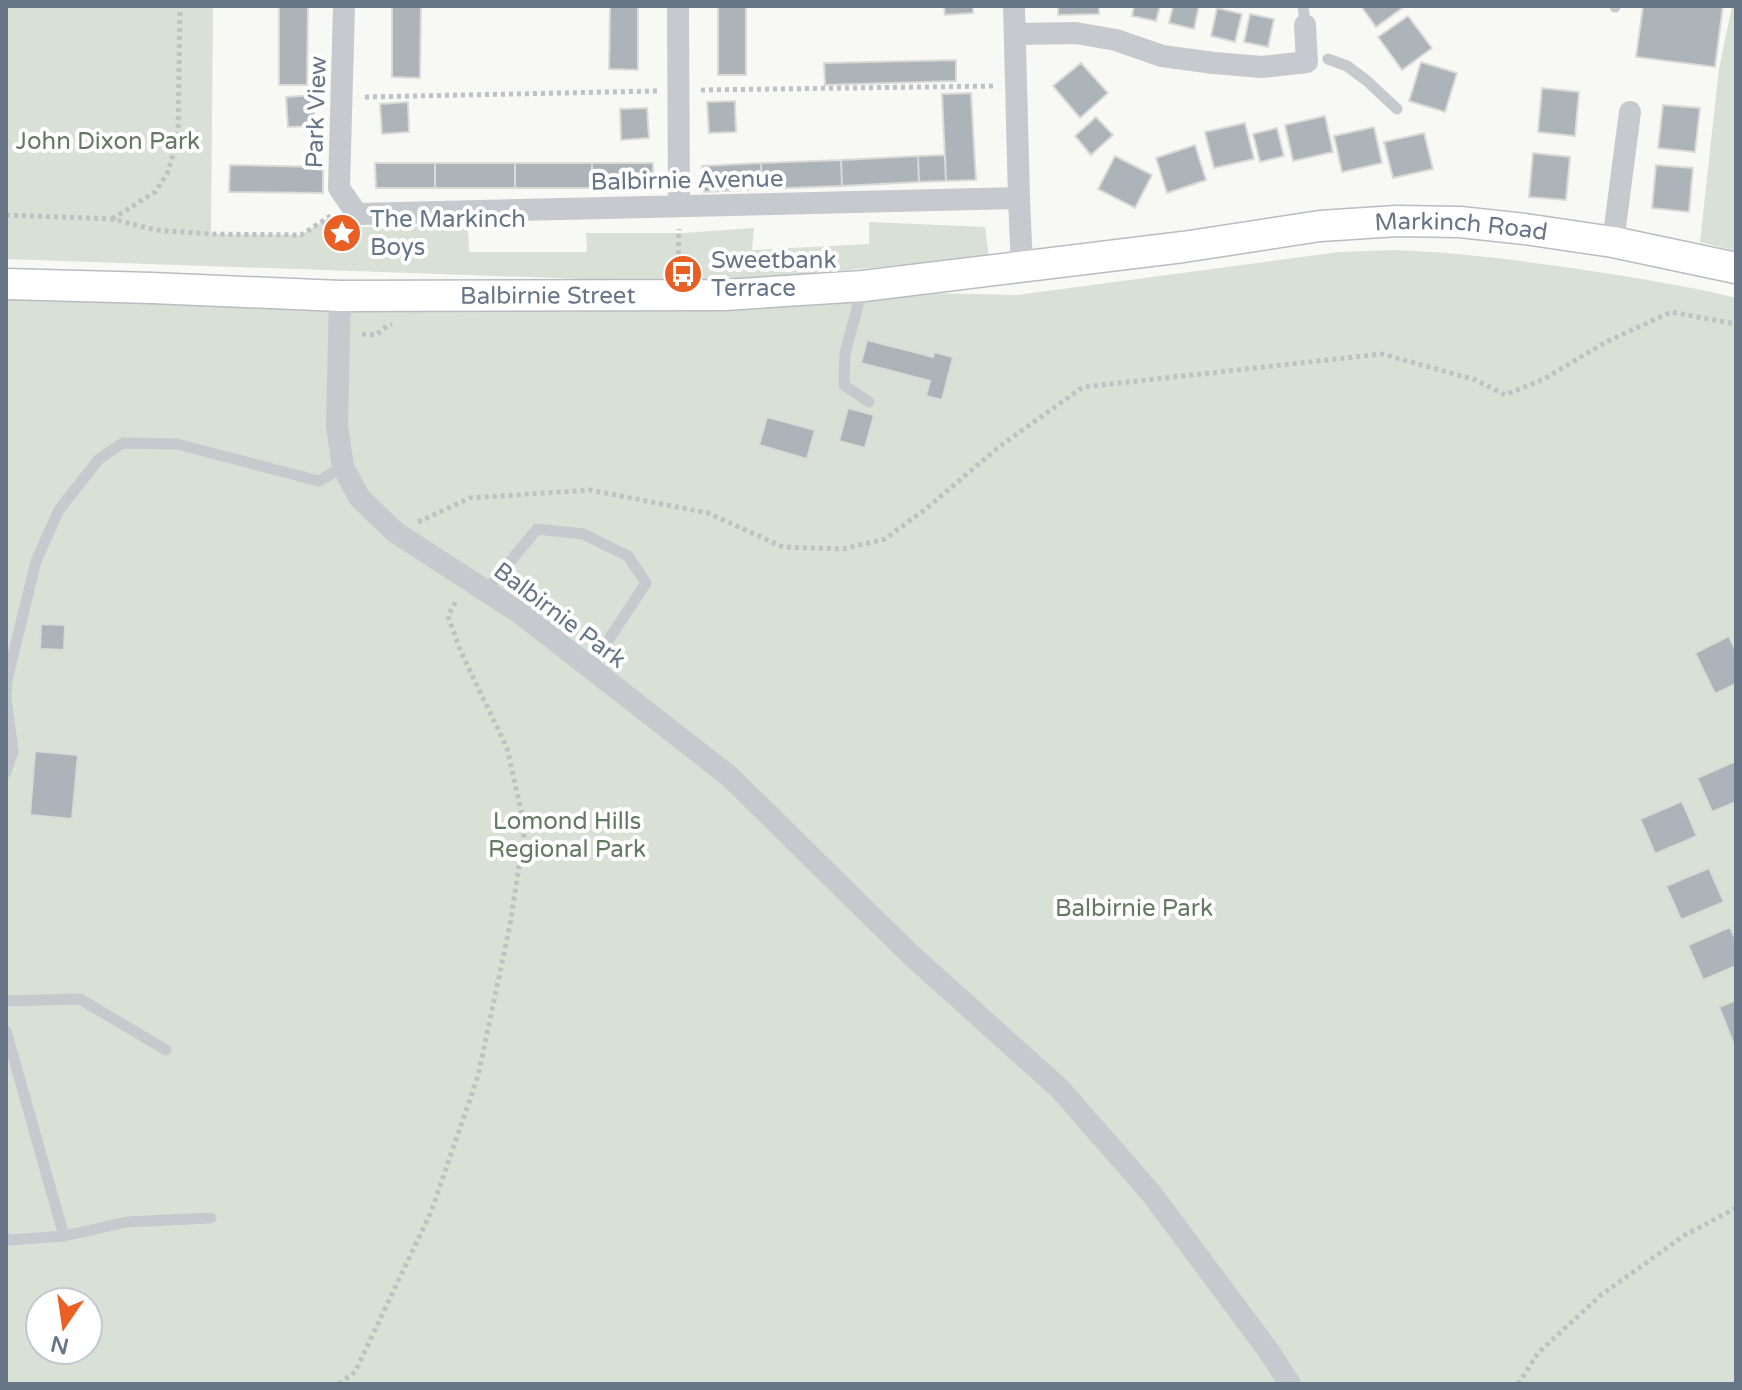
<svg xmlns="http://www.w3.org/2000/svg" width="1742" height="1390" viewBox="0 0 1742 1390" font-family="'Varela Round',sans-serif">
<rect width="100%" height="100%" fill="#f8f8f5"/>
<path fill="#d9e0d6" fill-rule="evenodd" d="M 6,6 L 213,6 L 211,234 L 301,235 L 331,216 L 328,226 L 329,243 L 342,247 L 355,244 L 356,227 L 468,226 L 469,252 L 587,252 L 586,233 L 683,233 L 754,228 L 752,250 L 869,244 L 869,222 L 985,227 L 989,257 L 727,281 L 671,282 L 6,259 Z
M 1732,6 L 1736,6 L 1736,251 L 1700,242 L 1719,69 Z
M 1394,250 C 1456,252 1517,260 1578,269 C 1631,277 1684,285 1736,298 L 1736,1384 L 6,1384 L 6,272 L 1017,295 L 1339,252 ZM 40,1302 L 88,1302 L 88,1350 L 40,1350 Z"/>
<path fill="#acb4ba" stroke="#dadad7" stroke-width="2" d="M 279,6 L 308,6 L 307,85 L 279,85 Z
M 392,6 L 421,6 L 420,78 L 392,77 Z
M 610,6 L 638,6 L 638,70 L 609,69 Z
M 718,6 L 746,6 L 746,75 L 718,75 Z
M 944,6 L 973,6 L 973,13 L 945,15 Z
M 1058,6 L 1099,6 L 1099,14 L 1058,15 Z
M 1134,6 L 1160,6 L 1156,21 L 1132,16 Z
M 1173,6 L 1199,6 L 1194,29 L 1169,23 Z
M 1361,6 L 1405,6 L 1376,27 Z
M 1643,6 L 1723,6 L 1715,67 L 1636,57 Z
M 1217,8 L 1242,14 L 1235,42 L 1211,36 Z
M 1250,14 L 1274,19 L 1268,47 L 1244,42 Z
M 1408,16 L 1432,48 L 1402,70 L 1378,37 Z
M 956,60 L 956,81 L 825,85 L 824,63 Z
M 1421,62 L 1457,73 L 1445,112 L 1409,101 Z
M 1081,63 L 1108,93 L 1080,118 L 1053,86 Z
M 1542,88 L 1579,92 L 1575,136 L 1538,132 Z
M 971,93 L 976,180 L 946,181 L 942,94 Z
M 313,95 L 315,126 L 288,127 L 286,97 Z
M 735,101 L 736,132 L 709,133 L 707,102 Z
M 408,102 L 409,132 L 382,134 L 380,104 Z
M 1663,105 L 1700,108 L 1695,152 L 1658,148 Z
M 647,108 L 649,138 L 621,140 L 620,109 Z
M 1325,116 L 1333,152 L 1293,161 L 1285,125 Z
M 1096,117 L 1113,135 L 1091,155 L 1075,136 Z
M 1245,123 L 1254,159 L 1214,168 L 1205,132 Z
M 1374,127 L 1382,163 L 1342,172 L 1334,136 Z
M 1277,128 L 1284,156 L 1260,162 L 1253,134 Z
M 1424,133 L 1433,169 L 1393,178 L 1384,142 Z
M 1195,145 L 1206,180 L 1167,193 L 1156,158 Z
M 1533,153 L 1570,157 L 1566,200 L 1529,197 Z
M 945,155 L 946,181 L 919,182 L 918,156 Z
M 918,156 L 919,182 L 842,186 L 841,160 Z
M 1115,156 L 1152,175 L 1135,208 L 1098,189 Z
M 841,160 L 842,186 L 762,189 L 761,163 Z
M 375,163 L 435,163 L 435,188 L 376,188 Z
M 435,163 L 515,163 L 515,188 L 435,188 Z
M 515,163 L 592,163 L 592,188 L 515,188 Z
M 592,163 L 653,163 L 653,188 L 592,188 Z
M 761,163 L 762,189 L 704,192 L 702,166 Z
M 230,165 L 323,167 L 323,193 L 229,192 Z
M 1656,165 L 1693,168 L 1689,212 L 1652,208 Z
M 867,340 L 933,357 L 934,352 L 953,357 L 942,400 L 926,396 L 930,381 L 861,363 Z
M 848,408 L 874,415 L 865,448 L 839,441 Z
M 767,417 L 815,430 L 807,459 L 759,445 Z
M 41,624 L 65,625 L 64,650 L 40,649 Z
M 1729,636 L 1736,651 L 1736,684 L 1715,694 L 1695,653 Z
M 35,751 L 78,755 L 72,819 L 30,815 Z
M 1736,761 L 1736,802 L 1712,812 L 1697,778 Z
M 1682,801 L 1697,836 L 1655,854 L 1640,819 Z
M 1709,868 L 1724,902 L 1681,920 L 1666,886 Z
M 1730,927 L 1736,940 L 1736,966 L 1703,980 L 1688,945 Z
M 1736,1000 L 1736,1050 L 1719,1007 Z"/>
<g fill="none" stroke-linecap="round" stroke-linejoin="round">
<g stroke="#b8bdc2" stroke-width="33">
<g id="secondary">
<path id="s1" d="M 6,284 L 152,288 L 340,296 L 724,295 L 863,286 L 1183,247 L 1320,226 L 1397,221 L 1460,222 L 1525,229 L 1613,242 L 1736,268"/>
</g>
</g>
<path stroke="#bfc2c4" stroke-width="5" stroke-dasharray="4 4" stroke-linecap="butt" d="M 701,90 L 995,86
M 365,97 L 659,91
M 6,215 L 112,219 L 156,230 L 210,234 L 301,235 L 332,215
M 112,219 L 155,192 L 167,174 L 178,139 L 180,6
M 672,265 L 678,264 L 679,229
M 362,334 L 376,335 L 387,326 L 392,324
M 418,522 L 470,498 L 590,490 L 708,513 L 783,547 L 843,549 L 885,539 L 927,508 L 1000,446 L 1083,387 L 1382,354 L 1476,380 L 1505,395 L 1544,379 L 1608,341 L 1671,312 L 1736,324
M 339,1384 L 355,1372 L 431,1212 L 478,1076 L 510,925 L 525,828 L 507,748 L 461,652 L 448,616 L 457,599
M 1518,1384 L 1538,1353 L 1601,1295 L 1685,1235 L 1736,1208"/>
<path stroke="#c6c9cd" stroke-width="11" d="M 1303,6 L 1305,25
M 1615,7 L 1615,6
M 1328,59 L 1347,66 L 1366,80 L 1397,109
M 863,287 L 845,353 L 844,385 L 869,402
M 486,591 L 537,529 L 583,534 L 628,556 L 646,583 L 590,668
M 6,772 L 13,751 L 6,698 L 7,680 L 36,561 L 59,510 L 99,459 L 123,443 L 177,444 L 319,481 L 343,467
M 6,1001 L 80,999 L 166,1050
M 6,1031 L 64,1236
M 6,1238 L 11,1240 L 64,1236 L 127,1222 L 211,1218"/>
<path stroke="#c6c9cd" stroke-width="22" d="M 344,6 L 339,188 L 357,214 L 1019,198
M 678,6 L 679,206
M 1014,6 L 1019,198 L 1022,267
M 1015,34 L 1076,33 L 1116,40 L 1162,56 L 1214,63 L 1262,67 L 1307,62 L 1305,25
M 1613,242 L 1630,112
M 340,296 L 337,426 L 343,467 L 359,497 L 395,532 L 520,613 L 729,776 L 910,954 L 1060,1089 L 1151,1193 L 1268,1350 L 1290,1384"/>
<use href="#secondary" stroke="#fff" stroke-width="30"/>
</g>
<defs>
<g id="sight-disc" transform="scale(2)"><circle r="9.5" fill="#e95f24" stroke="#fff"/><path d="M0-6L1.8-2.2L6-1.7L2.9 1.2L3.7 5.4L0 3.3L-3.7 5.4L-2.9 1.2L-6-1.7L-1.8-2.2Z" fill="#fff"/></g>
<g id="bus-disc" transform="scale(2)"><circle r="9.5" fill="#e95f24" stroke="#fff"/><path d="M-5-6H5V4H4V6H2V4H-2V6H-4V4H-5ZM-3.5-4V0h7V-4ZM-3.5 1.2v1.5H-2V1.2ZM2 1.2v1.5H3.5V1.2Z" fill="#fff"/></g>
</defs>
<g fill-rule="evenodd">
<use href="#sight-disc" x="342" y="233"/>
<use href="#bus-disc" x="683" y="274"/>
</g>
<g text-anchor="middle" stroke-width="8" stroke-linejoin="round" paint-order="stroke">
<g font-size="24" fill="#667687" stroke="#fff">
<text transform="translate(316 112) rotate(-88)" y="8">Park View</text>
<text transform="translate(687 180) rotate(-1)" y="8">Balbirnie Avenue</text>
<text dy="8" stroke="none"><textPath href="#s1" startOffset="1460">Markinch Road</textPath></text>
<text dy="8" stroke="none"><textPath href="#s1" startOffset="542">Balbirnie Street</textPath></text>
<text transform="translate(560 615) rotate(37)" y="8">Balbirnie Park</text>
</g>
<g font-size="24" fill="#647961" stroke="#fff">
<text x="108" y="149">John Dixon Park</text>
<text x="567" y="829">Lomond Hills<tspan x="567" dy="28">Regional Park</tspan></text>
<text x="1134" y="916">Balbirnie Park</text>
</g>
<g font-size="24" fill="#667687" stroke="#fff" text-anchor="start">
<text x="370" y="227">The Markinch<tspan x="370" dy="28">Boys</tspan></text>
<text x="711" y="268">Sweetbank<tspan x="711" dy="28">Terrace</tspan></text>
</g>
</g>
<rect width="1742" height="1390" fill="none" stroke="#667687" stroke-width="16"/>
<g transform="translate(64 1326) rotate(193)"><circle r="38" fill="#ffffff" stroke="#c2c8cf" stroke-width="2"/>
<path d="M0-6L14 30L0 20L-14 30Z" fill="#e95f24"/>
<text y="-12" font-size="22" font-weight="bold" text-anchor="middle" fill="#667687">N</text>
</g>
</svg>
